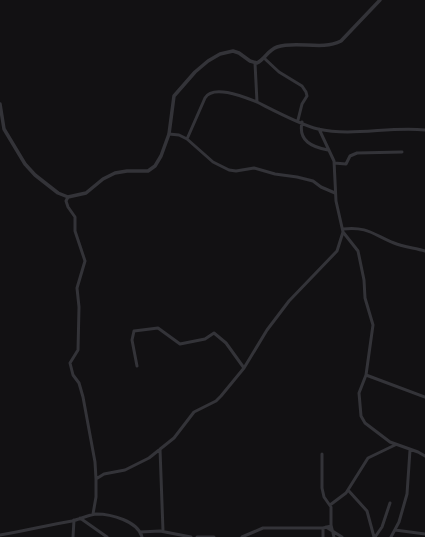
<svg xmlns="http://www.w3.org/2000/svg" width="425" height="537" viewBox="0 0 425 537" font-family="Signika,sans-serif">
<rect width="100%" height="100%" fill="#121113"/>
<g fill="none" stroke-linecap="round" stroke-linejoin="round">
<path stroke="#333338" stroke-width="3" d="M 264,58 L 279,72 L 302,86 L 306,92 L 307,96 L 302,104 L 298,120
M 255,63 L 257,102 C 273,110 301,125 318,129 C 353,137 389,126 425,130
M 302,122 C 298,141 312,147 328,150
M 169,134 L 179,135 L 187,139 L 213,162 L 229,170 L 236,171 L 254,168 L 275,174 L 297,177 L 313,181 L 321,187 L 335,193
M 187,139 L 205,98 C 213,84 244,97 257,102
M 334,163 L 346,164 L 350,156 L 357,153 L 402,152
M 68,197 L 66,201 L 68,207 L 75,217 L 75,231 L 85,261 L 77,288 L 79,307 L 78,350 L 70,363 L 73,375 L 79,383 L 83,397 L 95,462 L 96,479
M 343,229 C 367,226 374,235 394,243 C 404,247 415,248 425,251
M 343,232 L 358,251 L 364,280 L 365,298 L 373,325 L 366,375 L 359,393 L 361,416 L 365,423 L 390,442 L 418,452 L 425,456
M 137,366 L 132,340 L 134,331 L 158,328 L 180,344 L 205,339 L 214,333 L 226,343 L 244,368
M 366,375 L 425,397
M 160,449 L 163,531
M 322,454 L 322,488 L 324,497 L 331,507 L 331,525 L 334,537
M 348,490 L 367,511 L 374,537
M 330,505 L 346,493 L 368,458 L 395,445
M 93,514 L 96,497 L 96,479 L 104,474 L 125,470 L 149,458 L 174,438 L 194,412 L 216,401 L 221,396 L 244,368 L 267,330 L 289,301 L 337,251 L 343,232 L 336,201 L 334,161 L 319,129
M 80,518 L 107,537
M 326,527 L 342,537
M 323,528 L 323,537
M 395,530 L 425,534
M 140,532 L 160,531 L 191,537
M 0,535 C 24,531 48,525 72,521 C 80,519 88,515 96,514 C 111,514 138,521 142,537
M 73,537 L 74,520
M 197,537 L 214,537
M 242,537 L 263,528 L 323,528 L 331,526
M 375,537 L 382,527 L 390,503
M 391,537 L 399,522 L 407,494 L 410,450"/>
<path stroke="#333338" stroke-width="3.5" d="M 0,104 L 4,129 L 25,164 L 35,175 L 58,193 L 68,197 L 86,193 L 103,179 L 115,173 L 127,171 L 148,171 L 155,166 L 161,156 L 169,134 L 174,96 L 195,72 L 208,61 L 220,54 L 233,51 L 239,53 L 250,61 L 257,63 C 265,59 268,50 277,47 C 297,40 321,51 341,41 L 380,0"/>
</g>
</svg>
